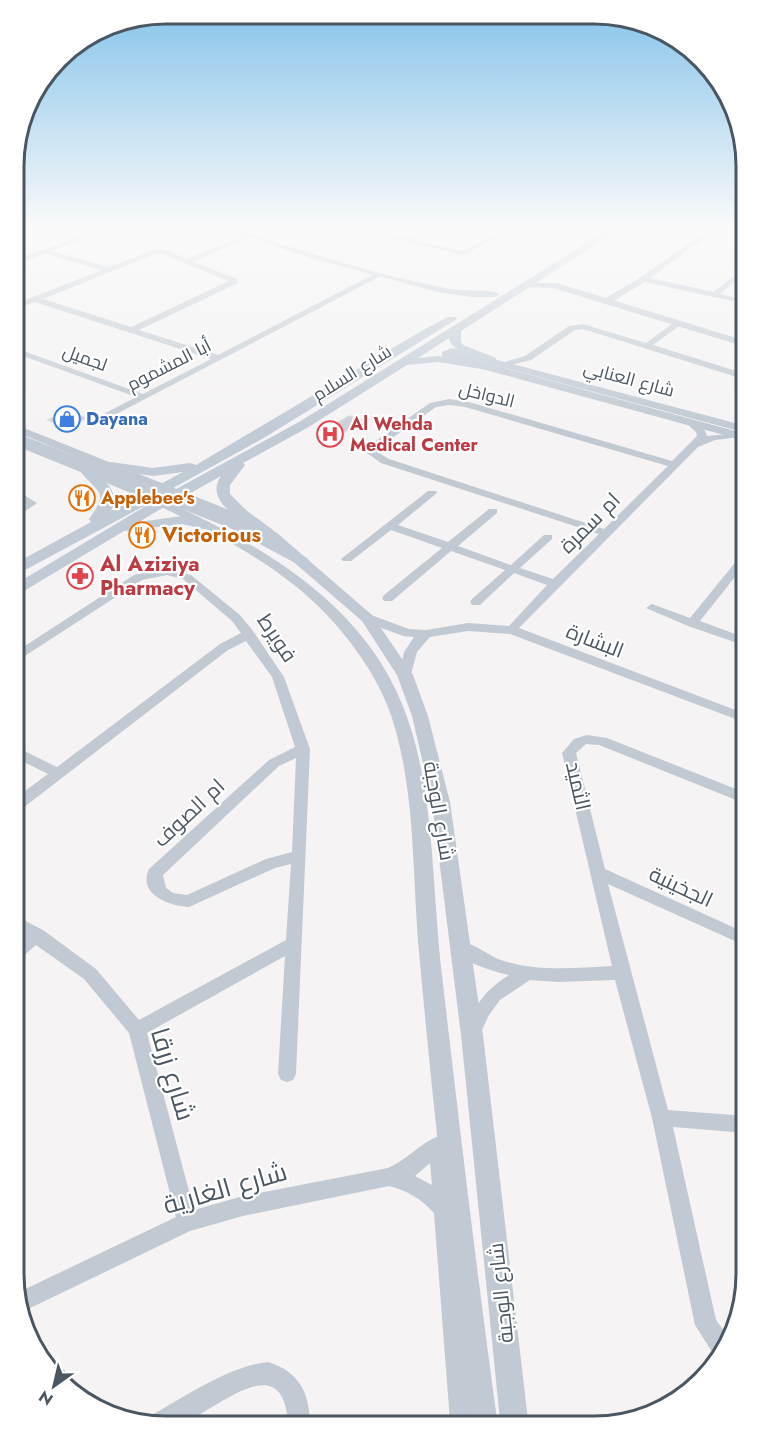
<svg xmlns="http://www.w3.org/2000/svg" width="760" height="1440" viewBox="0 0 760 1440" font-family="Jost,Cairo,sans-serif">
<rect width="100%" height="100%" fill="#f5f3f3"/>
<path fill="#cdcfd5" stroke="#d7d9de" stroke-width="1.5" d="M 67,411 L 86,418 L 67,428 L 48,420 Z
M 349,416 L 363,420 L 332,440 L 317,435 Z"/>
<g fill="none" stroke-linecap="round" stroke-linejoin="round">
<path fill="#c1cad2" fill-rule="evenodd" d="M 15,228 L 24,228 L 15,232 Z
M 103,228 L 111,228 L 52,251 L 109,267 L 154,250 L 166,250 L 187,259 L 246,235 L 250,235 L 250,237 L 193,262 L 238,279 L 238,283 L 139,330 L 218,355 L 376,273 L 383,275 L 101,422 L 96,419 L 98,417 L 136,397 L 15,353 L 15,348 L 143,394 L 211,359 L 35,302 L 15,309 L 15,304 L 102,270 L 45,254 L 15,264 L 15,260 ZM 155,254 L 162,254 L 229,281 L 131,327 L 43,299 Z
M 347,228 C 364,226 392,240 405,237 C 415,236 421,228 432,228 L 411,239 L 462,251 L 510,228 L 517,228 L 463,255 Z
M 711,228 L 718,228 L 650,278 L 713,292 L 746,267 L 746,272 L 720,294 L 746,300 L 746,304 L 645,282 L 610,303 L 604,303 L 604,299 L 641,277 Z
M 719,228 L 746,230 L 746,234 L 722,230 Z
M 676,321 L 683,323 L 653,345 L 746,374 L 746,380 L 583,329 L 575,330 L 531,360 L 502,367 L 498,364 L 525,356 L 569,326 L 583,324 L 646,343 Z
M 449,399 L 469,402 L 672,461 L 697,436 L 696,432 L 686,423 L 688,421 C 697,419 705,428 707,436 L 740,433 L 740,437 L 715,440 L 698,447 L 519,628 L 746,714 L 746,723 L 510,634 L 468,631 L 430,637 L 417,652 L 410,678 L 400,678 L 399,675 L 404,652 L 414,637 L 403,636 L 363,621 L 361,618 L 363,615 L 371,615 L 409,629 L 426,630 L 468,623 L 509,626 L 547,585 L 514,573 L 480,605 L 472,605 L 470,602 L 472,599 L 505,570 L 451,551 L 392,601 L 384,601 L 382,598 L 384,595 L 442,548 L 391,530 L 351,561 L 343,561 L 341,559 L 428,491 L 436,491 L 437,493 L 398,525 L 448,542 L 489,509 L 497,509 L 497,513 L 458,546 L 511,565 L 544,535 L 552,535 L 552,539 L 520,568 L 553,579 L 599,534 L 381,463 L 367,453 L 370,445 L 430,403 ZM 449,405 L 465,407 L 668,466 L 604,529 L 389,459 L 377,452 L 378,448 L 436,407 Z
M 14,489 L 37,503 L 14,519 L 14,511 L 25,503 L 14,497 Z
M 746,553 L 746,563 L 700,621 L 746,638 L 746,646 L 688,626 L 646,608 L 652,604 L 690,618 L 742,554 Z
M 167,568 L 191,575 L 240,615 L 253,631 L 284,677 L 310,749 L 296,1074 L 293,1080 L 287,1082 L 281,1080 L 278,1074 L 285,956 L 147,1033 L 194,1210 L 243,1196 L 388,1168 C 407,1160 420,1143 439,1136 L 446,1139 L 449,1145 L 447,1148 L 472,1421 L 450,1421 L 434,1213 C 421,1199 408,1191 389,1186 L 243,1216 L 190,1231 L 20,1313 L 17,1293 L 176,1217 L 129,1033 L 84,979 L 36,945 L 20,959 L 14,961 L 14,945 L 24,936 L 14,929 L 14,915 L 43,930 L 96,969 L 139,1020 L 286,940 L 291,864 L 275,868 L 189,907 C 170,906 137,895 149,869 L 269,760 L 295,747 L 272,677 L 246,641 L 228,650 L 19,811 L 14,812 L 14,799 L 48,774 L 14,757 L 14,746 L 57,767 L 220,644 L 241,633 L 232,621 L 183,579 L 167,575 L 142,580 L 14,663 L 14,653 L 134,575 ZM 296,758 L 292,852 L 266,859 L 187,895 L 173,893 L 166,888 L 163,875 L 279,766 ZM 430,1163 L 432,1185 L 415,1176 Z
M 587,735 L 607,738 L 746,793 L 746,804 L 599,745 L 586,744 L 576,753 L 605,869 L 746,933 L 746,946 L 608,884 L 668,1110 L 746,1116 L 746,1133 L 673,1127 L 716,1320 L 727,1335 L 719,1357 L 714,1355 L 695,1325 L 652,1118 L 615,980 L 558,982 L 530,980 L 500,1000 L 489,1015 L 480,1034 L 474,1036 L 468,1034 L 465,1029 C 475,1005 486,989 509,975 C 494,972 459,961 452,947 L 454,942 C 468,938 487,955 501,960 C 536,972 576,968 612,966 L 562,753 L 574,739 Z
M 268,1362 C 299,1372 309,1391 310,1423 L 288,1423 C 283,1345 217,1410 181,1424 C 172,1427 155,1426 145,1425 L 148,1417 C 183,1398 228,1366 268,1362 Z"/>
<path fill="#c1cad2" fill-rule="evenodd" d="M 220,228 L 231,228 C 303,251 376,275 450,289 C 462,291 493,289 500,294 L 495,297 L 472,297 L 438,292 L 311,258 Z
M 524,283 L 557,283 L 746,341 L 746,347 L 553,288 L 524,287 Z
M 452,348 L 746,426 L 746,433 L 453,354 L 746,434 L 746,441 L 446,359 L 442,356 L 442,352 Z
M 14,424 L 234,512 L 277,533 L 372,615 L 413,675 L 428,716 L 450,802 L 483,1035 L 528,1420 L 500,1420 L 461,1035 L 432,802 L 412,716 L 397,675 L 362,621 L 267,539 L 224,518 L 14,431 Z
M 14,438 C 53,449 90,468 127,484 C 239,533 364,593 407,717 C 435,796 432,892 442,975 C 459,1124 477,1272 497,1420 L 469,1421 C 451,1265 433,1108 419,952 C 412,875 416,790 391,715 C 378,678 354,644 327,615 C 255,538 112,485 14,445 Z"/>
<path fill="#c1cbd6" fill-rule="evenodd" d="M 611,228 L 622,228 L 461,331 L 461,342 L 463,345 L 496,358 L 496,362 C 483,364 451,352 449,338 L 418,358 L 438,356 L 506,369 L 506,373 L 438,362 L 407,365 L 307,428 L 243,463 L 245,465 L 230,485 L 230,494 L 246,510 L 273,530 L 275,533 L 270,537 L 307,558 L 310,561 L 307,564 L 297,564 L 230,528 L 169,504 L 139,522 L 182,516 L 209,522 L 211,525 L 204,529 L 182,524 L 124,531 L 14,597 L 14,585 L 159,498 L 14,576 L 14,564 L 91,522 L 89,519 C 110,490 98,494 80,471 L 83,468 L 14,441 L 14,432 L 105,468 L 106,463 L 111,462 L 153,468 L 190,463 L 196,465 L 423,330 L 448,317 L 456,317 L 457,319 L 262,439 L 166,492 L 167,494 L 299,422 ZM 112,470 L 153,476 L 183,472 L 155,487 ZM 98,474 L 144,493 L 111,511 C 119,496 110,485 98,474 ZM 221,476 C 206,498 232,514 249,526 L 205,506 L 180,499 Z"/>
</g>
<linearGradient id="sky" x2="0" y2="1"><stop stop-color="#85c3ea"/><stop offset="0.53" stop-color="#fafafa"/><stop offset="1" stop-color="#fafafa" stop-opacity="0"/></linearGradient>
<rect width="760" height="429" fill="url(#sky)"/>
<defs>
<g id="shop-ring" transform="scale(1.35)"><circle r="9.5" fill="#fff" stroke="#3f7fe0" stroke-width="1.5"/><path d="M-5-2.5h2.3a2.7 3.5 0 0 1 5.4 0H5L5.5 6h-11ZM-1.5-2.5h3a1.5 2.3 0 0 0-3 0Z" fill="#3f7fe0"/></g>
<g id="hospital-ring" transform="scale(1.35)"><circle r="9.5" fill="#fff" stroke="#e0444e" stroke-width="1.5"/><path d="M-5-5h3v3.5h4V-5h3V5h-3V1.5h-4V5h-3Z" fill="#e0444e"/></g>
<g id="restaurant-ring" transform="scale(1.35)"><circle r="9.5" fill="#fff" stroke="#e8710a" stroke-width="1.5"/><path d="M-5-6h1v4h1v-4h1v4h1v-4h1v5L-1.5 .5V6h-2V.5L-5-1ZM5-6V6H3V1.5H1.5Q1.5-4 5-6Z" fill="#e8710a"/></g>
<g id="pharmacy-ring" transform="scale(1.35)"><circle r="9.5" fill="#fff" stroke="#e0444e" stroke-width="1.5"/><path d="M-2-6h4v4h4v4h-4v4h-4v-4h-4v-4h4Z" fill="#e0444e"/></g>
</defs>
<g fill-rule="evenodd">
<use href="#shop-ring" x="67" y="419"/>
<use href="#hospital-ring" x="330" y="434"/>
<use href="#restaurant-ring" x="82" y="498"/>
<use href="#restaurant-ring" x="142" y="535"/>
<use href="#pharmacy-ring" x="80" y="576"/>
</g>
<g text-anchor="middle" stroke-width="4.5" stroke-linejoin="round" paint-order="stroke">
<g font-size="18" fill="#4a5661" stroke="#fff">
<text transform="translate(85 358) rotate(20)" y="6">لجميل</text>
<text transform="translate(169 365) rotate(-27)" y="6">أبا المشموم</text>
<text transform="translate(352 373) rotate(-32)" y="6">شارع السلام</text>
<text transform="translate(629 379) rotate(15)" y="6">شارع العنابي</text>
<text transform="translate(487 395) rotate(14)" y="6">الدواخل</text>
</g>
<g font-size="18" font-weight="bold" fill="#366cbe" stroke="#fff" text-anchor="start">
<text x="86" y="425">Dayana</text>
</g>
<g font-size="18" font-weight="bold" fill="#be3a42" stroke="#fff" text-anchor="start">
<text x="350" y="430">Al Wehda<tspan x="350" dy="21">Medical Center</tspan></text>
</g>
<g font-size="18" font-weight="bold" fill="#c56008" stroke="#fff" text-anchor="start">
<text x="101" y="504">Applebee's</text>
</g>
<g font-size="21" fill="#4a5661" stroke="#fff">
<text transform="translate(590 523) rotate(-45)" y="7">ام سمرة</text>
<text transform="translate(277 638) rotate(56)" y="7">فويرط</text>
<text transform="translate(595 641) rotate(21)" y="7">البشارة</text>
<text transform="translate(578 786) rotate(77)" y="7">الثميد</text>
<text transform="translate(439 811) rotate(80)" y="7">شارع الوجبة</text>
<text transform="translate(189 813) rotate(-43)" y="7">ام الصوف</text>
<text transform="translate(681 887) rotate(25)" y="7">الجخينية</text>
<text transform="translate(501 1293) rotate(-96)" y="7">شارع الوجبة</text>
</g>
<g font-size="21" font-weight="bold" fill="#c56008" stroke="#fff" text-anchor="start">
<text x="162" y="542">Victorious</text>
</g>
<g font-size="21" font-weight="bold" fill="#be3a42" stroke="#fff" text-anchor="start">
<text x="100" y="571">Al Aziziya<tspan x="100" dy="24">Pharmacy</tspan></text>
</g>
<g font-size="26" fill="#4a5661" stroke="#fff">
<text transform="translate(173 1074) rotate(73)" y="9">شارع زرقا</text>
<text transform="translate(225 1188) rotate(-16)" y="9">شارع الغارية</text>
</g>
</g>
<path d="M0 0H760V1440H0ZM166 24H594A142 142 0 0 1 736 166V1274A142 142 0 0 1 594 1416H166A142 142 0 0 1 24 1274V166A142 142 0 0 1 166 24Z" fill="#fff" fill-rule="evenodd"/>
<path fill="none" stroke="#4a5661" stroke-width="3" d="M166 24H594A142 142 0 0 1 736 166V1274A142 142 0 0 1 594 1416H166A142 142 0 0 1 24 1274V166A142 142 0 0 1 166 24Z"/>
<g transform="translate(54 1386) rotate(214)" stroke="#ffffff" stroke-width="4.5" paint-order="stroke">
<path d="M0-4.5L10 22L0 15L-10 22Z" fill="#4a5661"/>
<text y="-9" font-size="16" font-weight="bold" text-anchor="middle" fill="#4a5661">N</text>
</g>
</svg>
